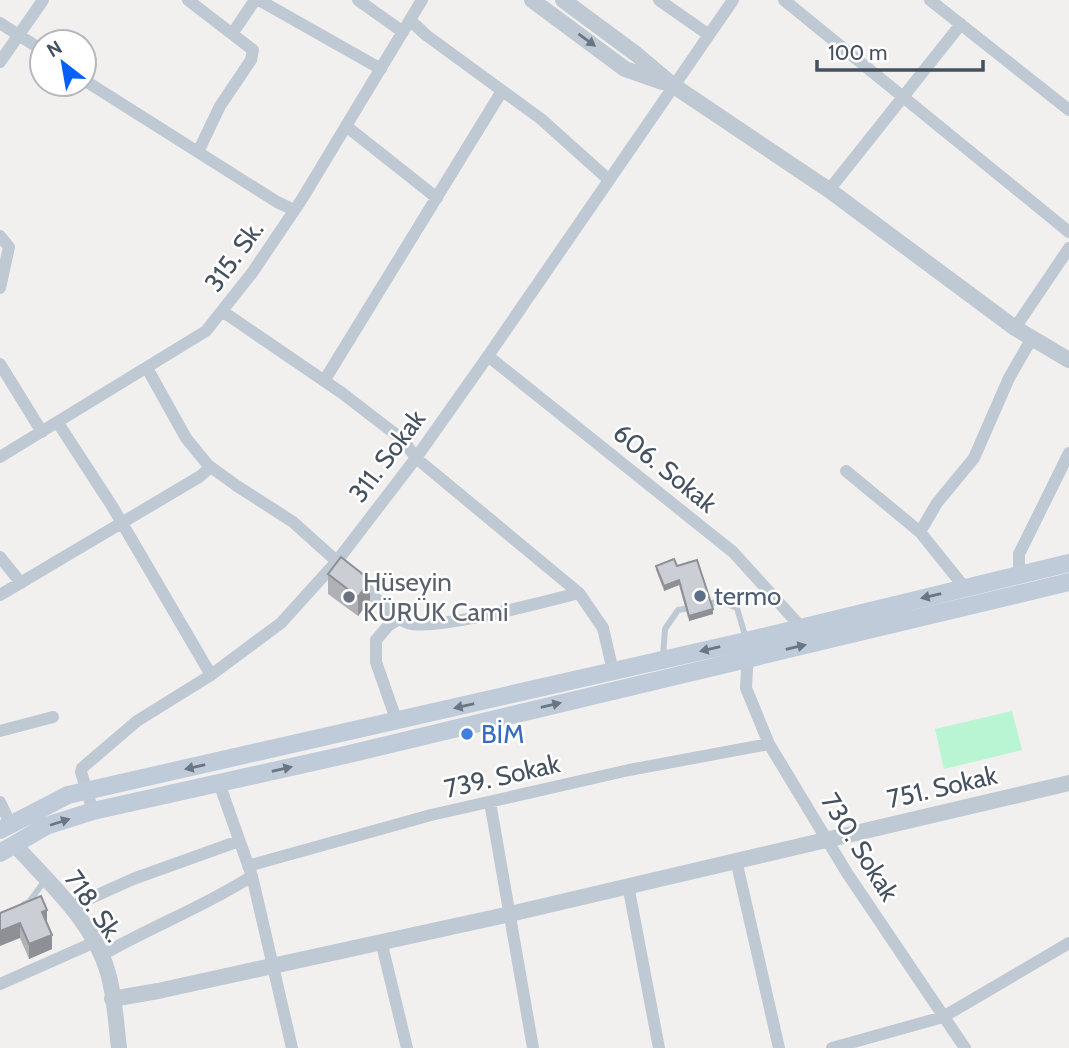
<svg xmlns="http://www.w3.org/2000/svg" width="1069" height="1048" viewBox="0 0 1069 1048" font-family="Cabin,sans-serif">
<rect width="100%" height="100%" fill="#f2efef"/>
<path fill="#b9f4d3" d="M 1012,711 L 1022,750 L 944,769 L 935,729 Z"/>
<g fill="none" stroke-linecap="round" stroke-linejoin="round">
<path stroke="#bec9d3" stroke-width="6" d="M 705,605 L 720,601 L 737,608 L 746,639
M 663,656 L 665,629 L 678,610 L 691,608
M 24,904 L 29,902 L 46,879"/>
<path stroke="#bec9d3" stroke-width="12" d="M 188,0 L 253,50 L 251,60 L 220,106 L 198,152
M 259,0 L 381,69
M 358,0 L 403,32
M 659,0 L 709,35
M 784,0 L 1069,232
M 930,0 L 1069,110
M 410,20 L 426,35 L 541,119 L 608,179
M 0,23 L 42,50
M 232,34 L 255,0
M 0,62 L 43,0
M 84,80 L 277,202 L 294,210
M 346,126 L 437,198
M 829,190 L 961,24
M 0,236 L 9,247 L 0,288
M 222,311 L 342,393 L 403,440 L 416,458 L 579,593 L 603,628 L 613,671
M 1015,328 L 1069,248
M 488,356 L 733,552 L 801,627
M 0,364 L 42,432
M 147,368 L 186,438 L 208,465 L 237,486 L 293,522 L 342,566
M 324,381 L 502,91
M 58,423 L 112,506 L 211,675
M 0,457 L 206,331 L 252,273 L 302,199 L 422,0
M 846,471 L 920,532 L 965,588
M 920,532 L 937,503 L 974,458 L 1009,378 L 1032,338
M 0,557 L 21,583
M 1019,575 L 1019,554 L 1069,453
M 358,580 C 373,594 389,616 408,623 C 433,632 547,601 579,593
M 0,595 L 199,477 L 211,467
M 748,652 L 746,688 L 769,744 L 847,873 L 965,1048
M 397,722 L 376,662 L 376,640 L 389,625 L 399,619
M 0,731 L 53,717
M 219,783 L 252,876 L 292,1048
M 0,802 L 10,823
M 490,802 L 533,1048
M 93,811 L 81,772 L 82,768 L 137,721 L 211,675 L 281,623 L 337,561 L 416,458 L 488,356 L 733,0
M 736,860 L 779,1048
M 248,866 L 431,815 L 629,770 L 769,744
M 628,885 L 659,1048
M 71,907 L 133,879 L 239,841
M 381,941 L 407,1048
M 102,955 C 150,927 206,906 252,876
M 0,984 L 95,942
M 832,1048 L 943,1017 L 1069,943"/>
<path stroke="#bec9d3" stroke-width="16" d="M 532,0 L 625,69 L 662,82
M 563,0 L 636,54 L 674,86 L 829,190 L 1015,328 L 1069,360
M 14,844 C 48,882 94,922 108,973 C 115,997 116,1024 119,1048
M 112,999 L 158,991 L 510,914 L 1069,783"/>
<path stroke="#c0cbda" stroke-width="18" d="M 0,830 L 68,795 L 746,641 L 1069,563
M 0,853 L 46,826 L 93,811 L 345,755 L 1069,582"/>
</g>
<path fill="#afb1b7" d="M 656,566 L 677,566 L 713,614 L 689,621 L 679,585 L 664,591 L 656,570 Z
M 328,574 L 370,600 L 358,616 L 328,594 Z
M 0,913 L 47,923 L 52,949 L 29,959 L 20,938 Z"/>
<path fill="#8e9095" d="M 370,580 L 370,600 L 358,616 L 358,597 Z
M 679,580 L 679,585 L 664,591 L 664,586 Z
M 713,609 L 713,614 L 689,621 L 689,616 Z
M 47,910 L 47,925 L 42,912 Z
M 20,923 L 20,938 L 0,946 L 0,931 Z
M 52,935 L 52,949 L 29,959 L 29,944 Z"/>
<path fill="#cbced5" stroke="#8e9095" stroke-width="2" d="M 341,557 L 370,580 L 358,597 L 328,574 Z
M 674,559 L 677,566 L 697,560 L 713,609 L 689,616 L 679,580 L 664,586 L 656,566 Z
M 41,896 L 47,910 L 42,912 L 52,935 L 29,944 L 20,923 L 0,931 L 0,913 Z"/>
<defs><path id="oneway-solid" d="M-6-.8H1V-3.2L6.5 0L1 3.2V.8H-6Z" transform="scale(1.75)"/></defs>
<use fill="#697582" href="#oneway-solid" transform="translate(587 40) rotate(36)"/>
<g fill="#6a7684">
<use href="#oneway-solid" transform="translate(931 596) rotate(167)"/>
<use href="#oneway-solid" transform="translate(796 647) rotate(-13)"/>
<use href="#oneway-solid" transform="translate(710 649) rotate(167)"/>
<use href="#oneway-solid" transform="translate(551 705) rotate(-13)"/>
<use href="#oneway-solid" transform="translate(464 706) rotate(167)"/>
<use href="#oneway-solid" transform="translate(195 767) rotate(167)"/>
<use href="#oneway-solid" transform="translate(282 769) rotate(-13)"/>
<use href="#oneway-solid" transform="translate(60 822) rotate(-18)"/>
</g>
<circle fill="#5c6f8a" stroke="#fff" stroke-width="2.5" cx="700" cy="596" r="7"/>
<circle fill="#6b7280" stroke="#fff" stroke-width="2.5" cx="349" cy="597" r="7"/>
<circle fill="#3f7fe0" stroke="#fff" stroke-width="2.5" cx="467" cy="734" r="7"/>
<g text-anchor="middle" stroke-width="5" stroke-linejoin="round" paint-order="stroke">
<g font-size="26" fill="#45515f" stroke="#fff">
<text transform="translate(234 256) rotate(-54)" y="9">315. Sk.</text>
<text transform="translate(387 456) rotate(-53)" y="9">311. Sokak</text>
<text transform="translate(665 468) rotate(39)" y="9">606. Sokak</text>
<text transform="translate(502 776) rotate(-13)" y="9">739. Sokak</text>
<text transform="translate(942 787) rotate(-13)" y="9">751. Sokak</text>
<text transform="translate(860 847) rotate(58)" y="9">730. Sokak</text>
<text transform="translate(94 906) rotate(55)" y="9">718. Sk.</text>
</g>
<g font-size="26" fill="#5b616d" stroke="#fff" text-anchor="start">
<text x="363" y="591">Hüseyin<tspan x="363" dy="30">KÜRÜK Cami</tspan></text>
</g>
<g font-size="26" fill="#4e5e75" stroke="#fff" text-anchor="start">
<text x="714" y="605">termo</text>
</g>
<g font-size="26" fill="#366cbe" stroke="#fff" text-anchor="start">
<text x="481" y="743">BİM</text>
</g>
</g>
<g transform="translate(63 63) rotate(329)"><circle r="33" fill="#ffffff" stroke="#b5b9bf" stroke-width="2"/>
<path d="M0-5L12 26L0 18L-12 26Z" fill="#0560f6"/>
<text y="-10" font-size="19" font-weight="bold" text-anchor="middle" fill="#45515f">N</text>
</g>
<path d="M817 60v10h166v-10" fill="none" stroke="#45515f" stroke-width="3.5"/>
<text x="828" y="60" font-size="21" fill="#45515f" stroke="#ffffff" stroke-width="5" paint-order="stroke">100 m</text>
</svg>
